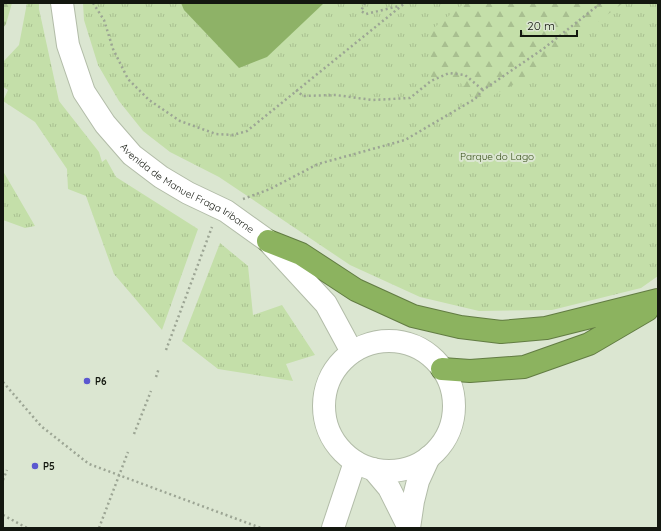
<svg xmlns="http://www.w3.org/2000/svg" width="661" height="531" viewBox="0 0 661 531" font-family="Quicksand,sans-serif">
<defs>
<pattern id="grass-tufts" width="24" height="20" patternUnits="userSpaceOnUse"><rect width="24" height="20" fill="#c4dfa9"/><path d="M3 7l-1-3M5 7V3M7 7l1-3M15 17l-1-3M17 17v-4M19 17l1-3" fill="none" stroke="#a8bf90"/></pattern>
<pattern id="forest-firs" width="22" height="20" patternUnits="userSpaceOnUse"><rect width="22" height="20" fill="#c4dfa9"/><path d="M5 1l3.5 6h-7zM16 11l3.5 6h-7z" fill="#a8bf90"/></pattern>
</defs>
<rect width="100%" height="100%" fill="#dbe6d1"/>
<path fill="url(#grass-tufts)" d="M 27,3 L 39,3 L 39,9 L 59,101 L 99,152 L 102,162 L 106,159 L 116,177 L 198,229 L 162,330 L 114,274 L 86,196 L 68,189 L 67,169 L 35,122 L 3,101 L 8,90 L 3,87 L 3,62 L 19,45 Z
M 83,3 L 658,3 L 658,276 L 641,288 L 552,310 L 479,311 L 420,297 L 350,265 L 219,177 L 170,152 L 143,131 L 119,101 L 98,65 L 84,20 Z
M 3,171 L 35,226 L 25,228 L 3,220 Z
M 220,243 L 248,266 L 253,315 L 282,305 L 315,355 L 286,364 L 293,381 L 218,369 L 182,341 Z"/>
<path fill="url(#forest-firs)" d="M 3,3 L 12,3 L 6,24 L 3,28 Z
M 465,3 L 623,3 L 515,84 L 480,102 L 475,99 L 458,80 L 431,81 L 430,31 Z"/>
<path fill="#8eb267" d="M 181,3 L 324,3 L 267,57 L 239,68 L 184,10 Z"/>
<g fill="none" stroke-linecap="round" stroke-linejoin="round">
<g stroke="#b2bca8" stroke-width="24">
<g id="minor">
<path id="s1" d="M 62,3 L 68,45 L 84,92 L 105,124 L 132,155 L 161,177 L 188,193 L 226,211 L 268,241 L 326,304 L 352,352"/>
<circle cx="389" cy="406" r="65"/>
<path d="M 373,469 L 389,488 L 409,528"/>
<path d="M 333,528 L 355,462"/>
<path d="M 409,528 L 413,501 L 418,481 L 429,457"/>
</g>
</g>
<g stroke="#627c43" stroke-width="24">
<path id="highway" d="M 268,241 L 301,254 L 356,290 L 413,316 L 460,327 L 501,332 L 546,328 L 658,300
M 442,369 L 470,371 L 524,367 L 589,344 L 647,310"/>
</g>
<path stroke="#9ca594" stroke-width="2.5" stroke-dasharray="2 3" stroke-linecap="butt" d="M 93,3 L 104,20 L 113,49 L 128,79 L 149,100 L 180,121 L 216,134 L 233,135 L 247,131 L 405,3
M 365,3 L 361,11 L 366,14 L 399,6
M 296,90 L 303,96 L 336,95 L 372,100 L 410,98 L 431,81 L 449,73 L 465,75 L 483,90
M 243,199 L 270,189 L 318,164 L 405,140 L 475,99 L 483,90 L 543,49 L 601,3
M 166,350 L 212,227
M 156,377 L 159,368
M 3,382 L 41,426 L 89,464 L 261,528
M 134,434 L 151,391
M 3,480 L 7,470
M 3,515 L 27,528
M 99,528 L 128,452"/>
<use href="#minor" stroke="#fff" stroke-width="22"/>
<use href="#highway" stroke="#8cb35f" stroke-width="22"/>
</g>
<g fill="#5b58d0" stroke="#dbe6d1" stroke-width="1.5">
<circle cx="87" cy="381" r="4"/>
<circle cx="35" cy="466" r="4"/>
</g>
<g text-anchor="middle" stroke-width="4" stroke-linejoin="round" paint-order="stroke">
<g font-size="10" fill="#364d18" stroke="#dbe6d1">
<text x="497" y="160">Parque do Lago</text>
</g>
<g font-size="10" fill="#13170f" stroke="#dbe6d1">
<text dy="4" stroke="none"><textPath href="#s1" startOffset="236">Avenida de Manuel Fraga Iribarne</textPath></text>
</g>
<g font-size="10" font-weight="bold" fill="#13170f" stroke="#dbe6d1" text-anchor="start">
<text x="95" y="385">P6</text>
<text x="43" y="470">P5</text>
</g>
</g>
<rect width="661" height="531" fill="none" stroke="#13170f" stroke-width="8"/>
<path d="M521 30v6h56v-6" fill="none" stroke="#13170f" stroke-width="2"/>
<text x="527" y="30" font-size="12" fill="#13170f" stroke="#dbe6d1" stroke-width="3" paint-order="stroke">20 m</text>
</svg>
